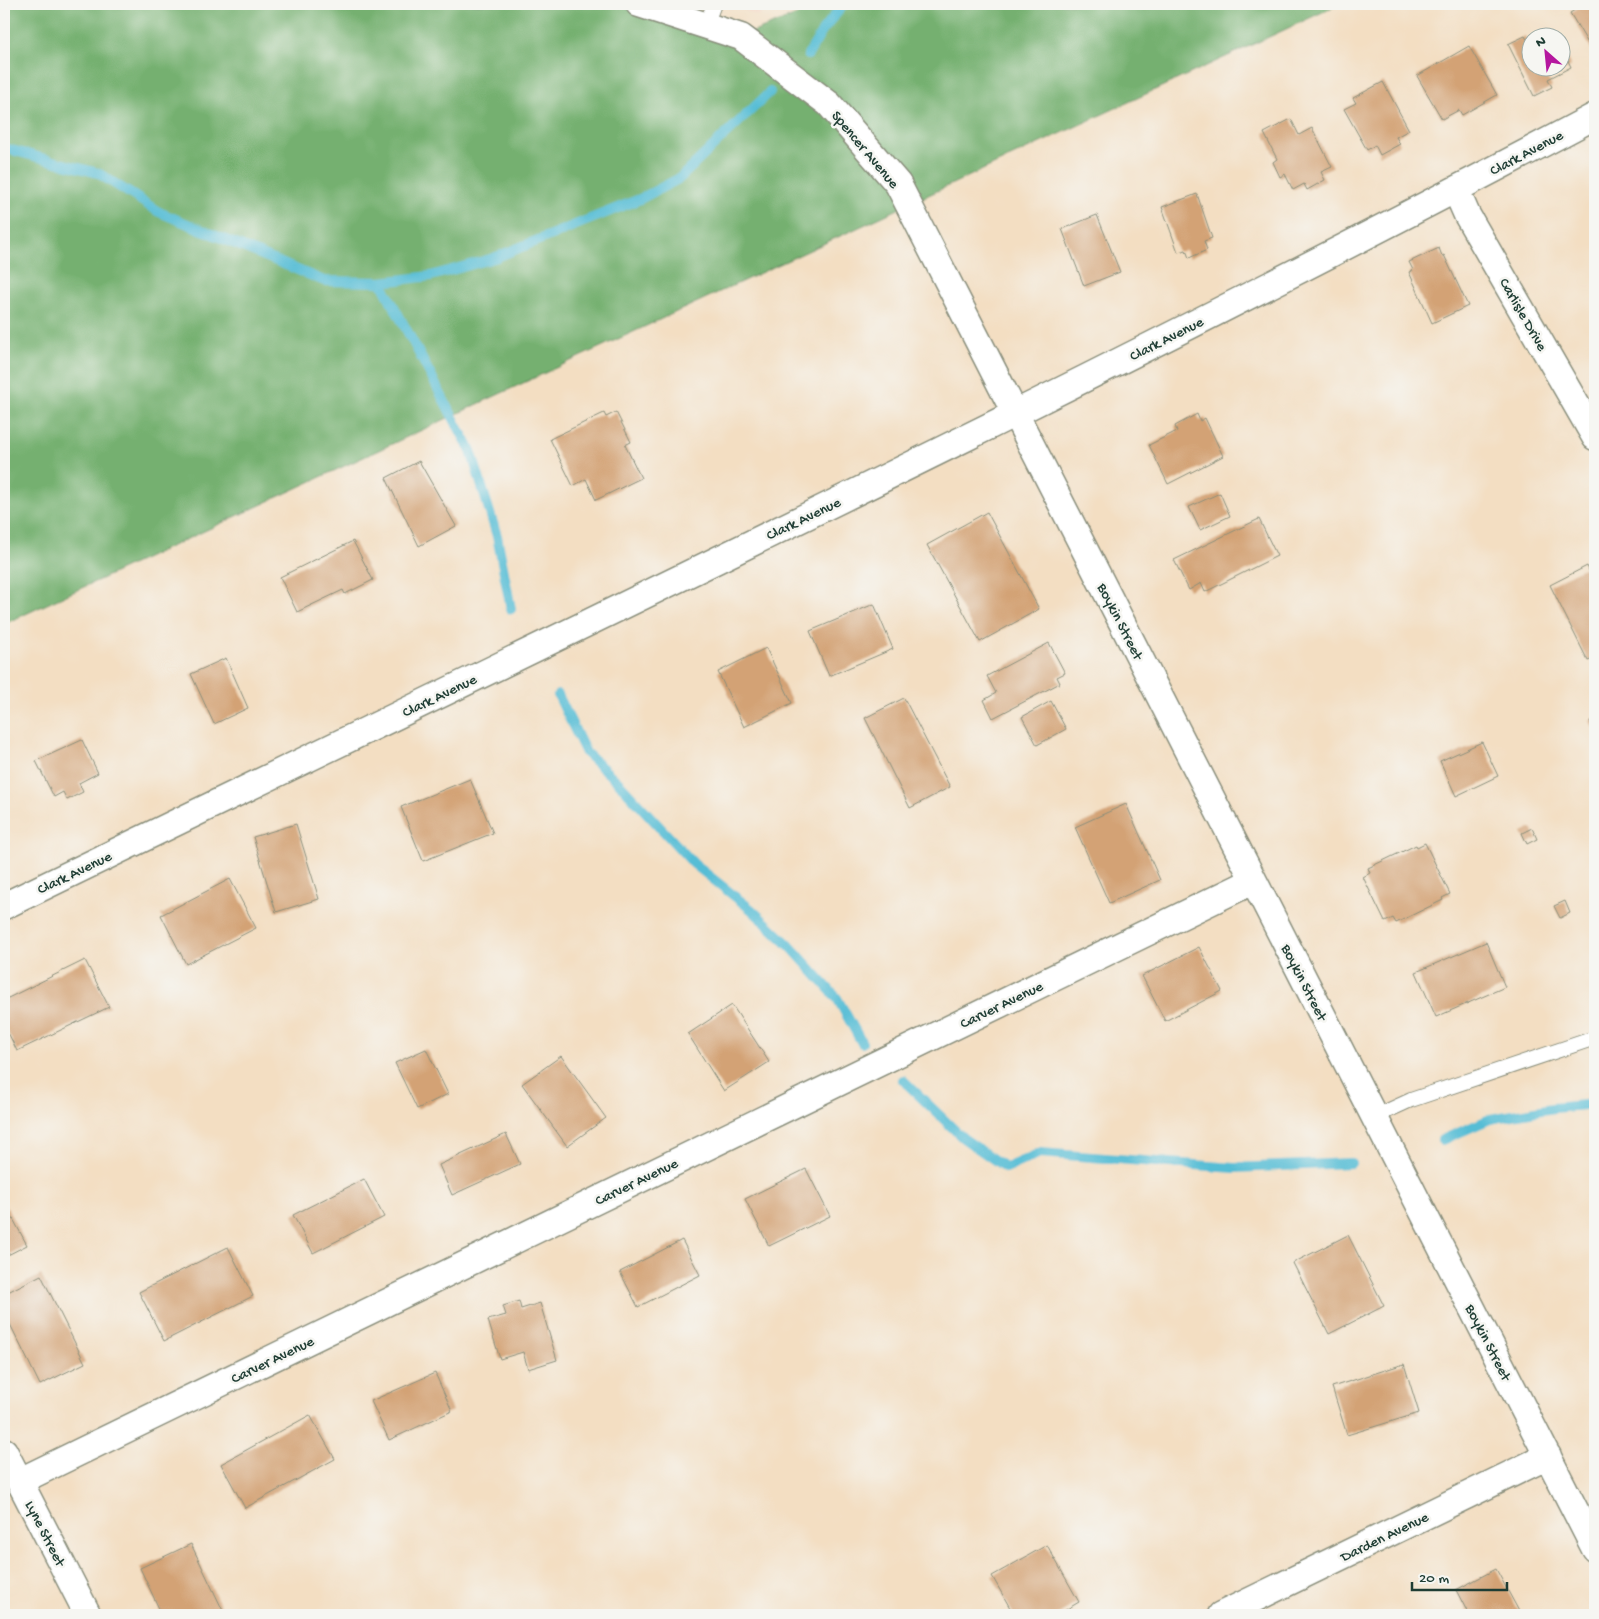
<svg xmlns="http://www.w3.org/2000/svg" width="1599" height="1619" viewBox="0 0 1599 1619" font-family="'Gochi Hand',sans-serif">
<rect width="100%" height="100%" fill="#f6f6f2"/>
<filter id="ink" filterUnits="userSpaceOnUse"><feTurbulence type="fractalNoise" baseFrequency=".02" numOctaves="2"/><feDisplacementMap in="SourceGraphic" scale="10" xChannelSelector="R" yChannelSelector="G"/><feConvolveMatrix kernelMatrix="1 2 1 2 8 2 1 2 1" color-interpolation-filters="sRGB"/></filter>
<filter id="wash" filterUnits="userSpaceOnUse"><feTurbulence type="fractalNoise" baseFrequency=".0096" numOctaves="4" result="noise"/><feDisplacementMap in="SourceGraphic" scale="20" xChannelSelector="R" yChannelSelector="G"/><feGaussianBlur stdDeviation="1.12" result="paint"/><feColorMatrix in="noise" values="0 0 0 0 0 0 0 0 0 0 0 0 0 0 0 0 0 1.4 0 .05"/><feComposite in="paint" operator="in"/></filter>
<g filter="url(#wash)">
<rect width="100%" height="100%" fill="#f3dec2"/>
<path fill="#f4d3c0" d="M 729,4 L 764,4 L 759,16 Z"/>
<path fill="#74b070" stroke="#4a7652" d="M 4,4 L 639,4 L 741,37 L 804,12 L 808,4 L 1340,4 L 4,624 Z"/>
<g fill="none" stroke-linecap="round" stroke-linejoin="round">
<path stroke="#57bdd5" stroke-width="10" d="M 808,55 L 823,30 L 844,4
M 4,148 L 98,173 L 159,212 L 324,281 L 381,282 L 471,451 L 497,536 L 511,609
M 381,282 L 431,276 L 494,258 L 640,199 L 680,178 L 770,92
M 558,695 L 586,753 L 620,784 L 694,864 L 752,910 L 790,946 L 837,998 L 862,1043
M 903,1080 L 963,1138 L 1006,1168 L 1040,1153 L 1234,1168 L 1351,1163
M 1442,1140 L 1490,1119 L 1553,1108 L 1595,1104"/>
</g>
<g id="blocks">
<path fill="#d3a274" d="M 1584,4 L 1595,4 L 1595,55 L 1570,13 Z
M 1525,36 L 1532,48 L 1532,68 L 1562,68 L 1562,48 L 1571,67 L 1548,79 L 1552,87 L 1534,96 L 1508,44 Z
M 1469,46 L 1497,95 L 1462,115 L 1459,110 L 1442,119 L 1417,76 Z
M 1383,82 L 1409,130 L 1396,137 L 1400,144 L 1380,155 L 1375,145 L 1367,150 L 1344,109 L 1356,103 L 1353,98 Z
M 1291,119 L 1299,135 L 1312,128 L 1332,167 L 1321,172 L 1325,180 L 1307,190 L 1304,184 L 1293,190 L 1285,174 L 1280,177 L 1273,162 L 1277,159 L 1264,133 Z
M 1197,194 L 1212,238 L 1204,241 L 1207,250 L 1189,258 L 1186,250 L 1178,252 L 1162,207 Z
M 1097,215 L 1120,272 L 1084,286 L 1062,229 Z
M 1439,248 L 1442,256 L 1444,255 L 1468,306 L 1432,323 L 1409,272 L 1413,270 L 1409,262 Z
M 616,412 L 631,442 L 625,445 L 641,478 L 596,500 L 586,479 L 573,486 L 550,439 L 604,413 L 606,417 Z
M 1197,414 L 1200,421 L 1205,418 L 1223,456 L 1168,484 L 1149,445 L 1177,431 L 1175,426 Z
M 419,461 L 456,526 L 419,546 L 386,478 Z
M 1220,493 L 1230,516 L 1200,530 L 1189,507 Z
M 987,512 L 1039,609 L 980,642 L 927,545 Z
M 1259,519 L 1277,556 L 1205,592 L 1201,583 L 1189,590 L 1174,560 Z
M 353,541 L 373,580 L 345,594 L 343,590 L 297,612 L 280,577 Z
M 1587,566 L 1595,583 L 1595,658 L 1588,661 L 1550,585 Z
M 874,604 L 893,649 L 829,676 L 810,631 Z
M 1049,643 L 1065,673 L 1057,677 L 1060,683 L 993,718 L 984,700 L 996,693 L 987,676 Z
M 766,648 L 792,703 L 744,727 L 718,672 Z
M 226,658 L 248,708 L 214,724 L 191,674 Z
M 904,698 L 950,787 L 910,808 L 865,718 Z
M 1051,701 L 1066,729 L 1037,745 L 1022,717 Z
M 1595,718 L 1595,731 L 1590,721 Z
M 82,740 L 98,773 L 79,783 L 83,792 L 67,800 L 63,792 L 54,797 L 36,761 Z
M 1482,742 L 1498,776 L 1456,796 L 1440,761 Z
M 470,779 L 493,833 L 423,861 L 401,807 Z
M 1126,804 L 1160,880 L 1109,903 L 1075,827 Z
M 296,824 L 319,899 L 276,912 L 253,837 Z
M 1532,828 L 1537,839 L 1527,844 L 1522,833 Z
M 1425,843 L 1450,894 L 1442,898 L 1443,900 L 1396,923 L 1393,918 L 1385,922 L 1363,877 L 1370,873 L 1368,868 L 1416,845 L 1417,847 Z
M 230,879 L 256,928 L 186,964 L 161,915 Z
M 1565,901 L 1570,913 L 1560,918 L 1554,906 Z
M 1486,942 L 1505,987 L 1436,1017 L 1416,972 Z
M 1199,947 L 1222,991 L 1165,1021 L 1142,976 Z
M 85,960 L 109,1007 L 17,1051 L 4,1024 L 4,1000 Z
M 732,1005 L 769,1062 L 724,1091 L 688,1034 Z
M 426,1049 L 448,1094 L 417,1109 L 395,1063 Z
M 561,1056 L 606,1118 L 567,1146 L 522,1084 Z
M 506,1134 L 520,1164 L 452,1195 L 439,1165 Z
M 806,1169 L 830,1216 L 769,1246 L 745,1199 Z
M 364,1179 L 384,1217 L 313,1253 L 293,1215 Z
M 4,1202 L 27,1245 L 4,1257 Z
M 1348,1235 L 1384,1306 L 1329,1334 L 1293,1263 Z
M 682,1240 L 700,1275 L 638,1307 L 620,1272 Z
M 228,1247 L 253,1296 L 164,1341 L 139,1292 Z
M 41,1275 L 85,1363 L 40,1385 L 4,1312 L 4,1294 Z
M 519,1301 L 521,1309 L 540,1303 L 557,1360 L 528,1369 L 523,1352 L 500,1359 L 488,1320 L 506,1315 L 503,1306 Z
M 1404,1364 L 1419,1413 L 1347,1435 L 1332,1387 Z
M 435,1373 L 452,1411 L 389,1440 L 371,1401 Z
M 310,1415 L 335,1459 L 245,1508 L 221,1464 Z
M 191,1544 L 225,1615 L 162,1615 L 140,1568 Z
M 1047,1545 L 1079,1602 L 1057,1615 L 1014,1615 L 992,1576 Z
M 1496,1569 L 1521,1615 L 1469,1615 L 1456,1590 Z"/>
</g>
</g>
<g filter="url(#ink)">
<use href="#blocks" fill-opacity="0" stroke="#898e7b" stroke-width="1"/>
<g fill="none" stroke-linecap="round" stroke-linejoin="round">
<g stroke="#898e7b" stroke-width="16">
<path id="service" d="M 706,25 L 714,4
M 1374,1117 L 1411,1100 L 1595,1038"/>
</g>
<g stroke="#898e7b" stroke-width="29">
<path id="minor" d="M 639,4 L 741,37 L 829,104 L 898,184 L 1595,1549
M 1456,190 L 1467,215 L 1595,437
M 4,906 C 536,647 1072,394 1595,116
M 4,1451 L 88,1615
M 20,1481 L 1253,881
M 1221,1615 L 1548,1456"/>
</g>
<use href="#service" stroke="#fff" stroke-width="14"/>
<use href="#minor" stroke="#fff" stroke-width="26"/>
</g>
</g>
<g text-anchor="middle" stroke-width="5" stroke-linejoin="round" paint-order="stroke">
<g font-size="15" fill="#1f3d34" stroke="#f6f6f2">
<text transform="translate(866 149) rotate(50)" y="5">Spencer Avenue</text>
<text transform="translate(1526 152) rotate(-28)" y="5">Clark Avenue</text>
<text transform="translate(1524 314) rotate(60)" y="5">Carlisle Drive</text>
<text transform="translate(1166 338) rotate(-27)" y="5">Clark Avenue</text>
<text transform="translate(803 518) rotate(-26)" y="5">Clark Avenue</text>
<text transform="translate(1121 621) rotate(63)" y="5">Boykin Street</text>
<text transform="translate(439 695) rotate(-26)" y="5">Clark Avenue</text>
<text transform="translate(74 872) rotate(-26)" y="5">Clark Avenue</text>
<text transform="translate(1305 982) rotate(63)" y="5">Boykin Street</text>
<text transform="translate(1001 1004) rotate(-26)" y="5">Carver Avenue</text>
<text transform="translate(636 1181) rotate(-26)" y="5">Carver Avenue</text>
<text transform="translate(1489 1342) rotate(63)" y="5">Boykin Street</text>
<text transform="translate(272 1359) rotate(-26)" y="5">Carver Avenue</text>
<text transform="translate(46 1533) rotate(63)" y="5">Lyne Street</text>
<text transform="translate(1384 1536) rotate(-26)" y="5">Darden Avenue</text>
</g>
</g>
<rect width="1599" height="1619" fill="none" stroke="#f6f6f2" stroke-width="20"/>
<g transform="translate(1546 52) rotate(333)"><circle r="24" fill="#f6f6f2" stroke="#a0aca6"/>
<path d="M0-4L9 19L0 12L-9 19Z" fill="#b5179e"/>
<text y="-8" font-size="14" font-weight="bold" text-anchor="middle" fill="#1f3d34">N</text>
</g>
<path d="M1412 1582v8h95v-8" fill="none" stroke="#1f3d34" stroke-width="2.5"/>
<text x="1419" y="1582" font-size="15" fill="#1f3d34" stroke="#f6f6f2" stroke-width="4" paint-order="stroke">20 m</text>
</svg>
